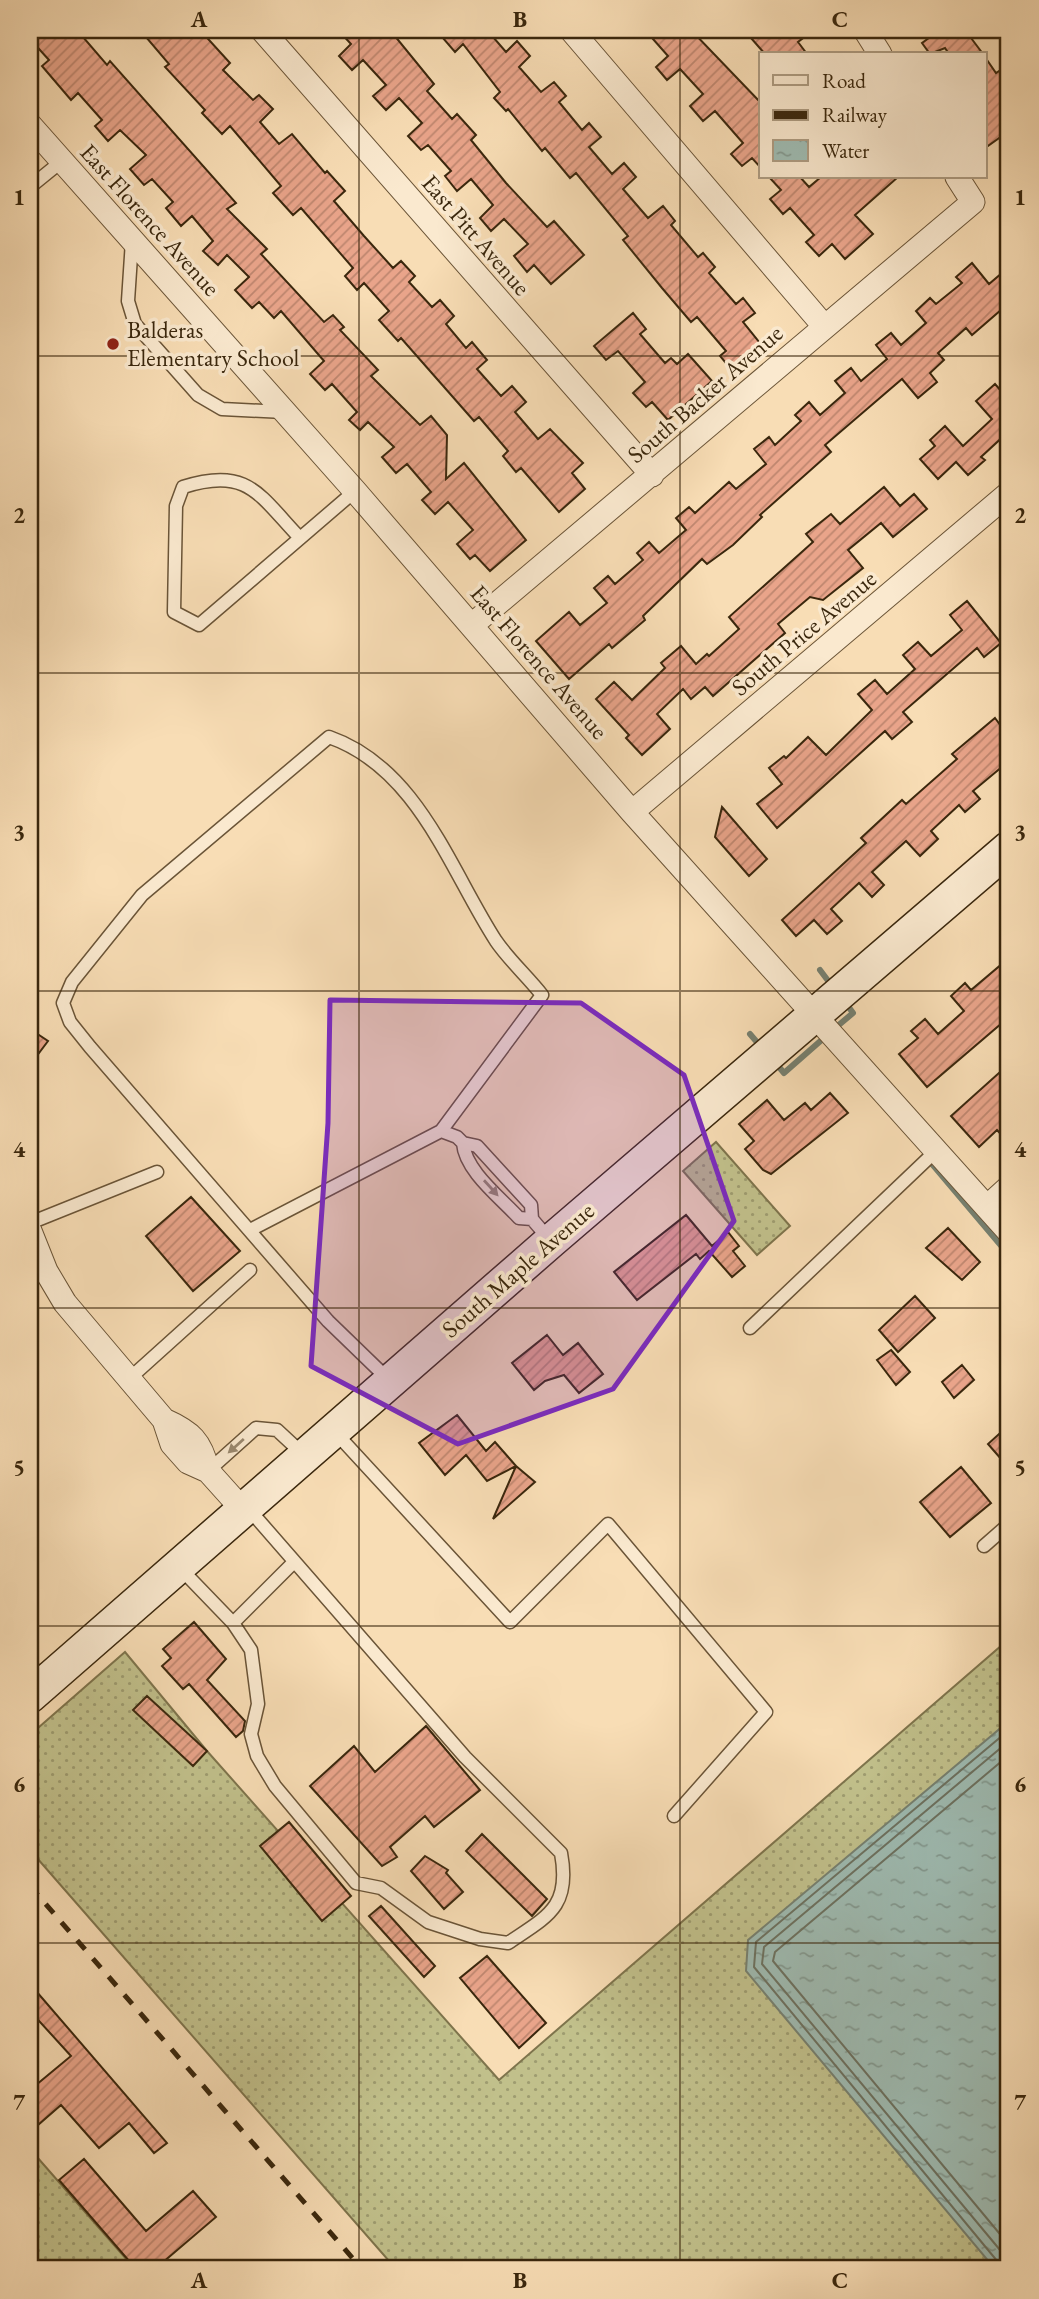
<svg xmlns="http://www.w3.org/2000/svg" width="1039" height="2299" viewBox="0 0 1039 2299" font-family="'EB Garamond',serif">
<defs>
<pattern id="grass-dots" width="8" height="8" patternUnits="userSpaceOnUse" patternTransform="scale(1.75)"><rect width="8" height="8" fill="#c1c08b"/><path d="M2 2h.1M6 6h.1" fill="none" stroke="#9e9c70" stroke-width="1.8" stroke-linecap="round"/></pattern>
<pattern id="water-ripples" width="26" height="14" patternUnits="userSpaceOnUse" patternTransform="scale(1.75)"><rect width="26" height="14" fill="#9ebbb2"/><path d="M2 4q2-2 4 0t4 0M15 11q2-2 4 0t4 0" fill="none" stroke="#82988f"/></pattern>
<pattern id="building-hatch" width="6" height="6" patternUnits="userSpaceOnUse" patternTransform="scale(1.75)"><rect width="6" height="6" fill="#e9a48a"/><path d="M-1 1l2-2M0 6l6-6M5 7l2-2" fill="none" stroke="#be866f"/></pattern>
</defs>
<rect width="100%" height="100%" fill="#f8ddb5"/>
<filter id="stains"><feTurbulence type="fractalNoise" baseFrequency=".00286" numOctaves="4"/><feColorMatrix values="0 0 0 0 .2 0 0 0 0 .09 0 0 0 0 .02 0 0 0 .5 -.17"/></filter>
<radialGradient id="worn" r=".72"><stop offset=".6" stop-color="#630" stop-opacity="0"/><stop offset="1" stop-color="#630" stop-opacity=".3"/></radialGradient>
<path fill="url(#grass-dots)" stroke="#7e744c" stroke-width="2" d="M 716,1142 L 790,1226 L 757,1255 L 683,1171 Z
M 1009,1639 L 1009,2269 L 396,2269 L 30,1850 L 30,1735 L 125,1652 L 207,1751 L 499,2080 Z
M 30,2149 L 135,2269 L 30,2269 Z"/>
<path fill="url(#water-ripples)" stroke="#768070" stroke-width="2" d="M 1009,1721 L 1009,2269 L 995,2269 L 746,1971 L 748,1940 Z"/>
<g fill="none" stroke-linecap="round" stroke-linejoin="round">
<path stroke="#6c7160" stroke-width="2" d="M 1009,1755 L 775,1952 L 773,1961 L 1009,2245
M 1000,2269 L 998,2262 L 754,1967 L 756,1942 L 1009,1730
M 1009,2269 L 1005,2256 L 762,1964 L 764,1947 L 1009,1741"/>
<path stroke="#768070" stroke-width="6" d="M 820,970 L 832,986
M 834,1029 L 853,1013 L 845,1002
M 750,1034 L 762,1048
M 774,1061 L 784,1073 L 825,1037 L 827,1040
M 927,1158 L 1009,1255"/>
</g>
<path fill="url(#building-hatch)" stroke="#3a270d" stroke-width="2" d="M 41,30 L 77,30 L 107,65 L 110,61 L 236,203 L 227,209 L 267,249 L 261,254 L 324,322 L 333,315 L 344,327 L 340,330 L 378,370 L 371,376 L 420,425 L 431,416 L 447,435 L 446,479 L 464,463 L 526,540 L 490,571 L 475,555 L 470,559 L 457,544 L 473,530 L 448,502 L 435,514 L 422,500 L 431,492 L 407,464 L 396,473 L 382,457 L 394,447 L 368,422 L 360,430 L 349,420 L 357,412 L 332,384 L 325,390 L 310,374 L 324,361 L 281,311 L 274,318 L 259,302 L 252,308 L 235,290 L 249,277 L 227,255 L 218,265 L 203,251 L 213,241 L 192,216 L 181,226 L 166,208 L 173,202 L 152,179 L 144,185 L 130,169 L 146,155 L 120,130 L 108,141 L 95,126 L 102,120 L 78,93 L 71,100 L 42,66 L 49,60 L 30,39 Z
M 140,30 L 200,30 L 230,63 L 223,70 L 253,100 L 259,95 L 273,109 L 260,122 L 279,144 L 292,134 L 325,173 L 327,171 L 345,191 L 334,201 L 364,236 L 393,268 L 401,261 L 415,276 L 409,282 L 432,307 L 440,300 L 454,316 L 446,324 L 466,348 L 472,342 L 487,360 L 477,369 L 501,396 L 512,386 L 526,402 L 515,412 L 538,439 L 550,429 L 583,463 L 572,473 L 585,489 L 559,512 L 521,468 L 516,472 L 503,456 L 508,451 L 479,417 L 474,421 L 401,338 L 398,341 L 379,320 L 389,311 L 364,283 L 357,290 L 345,276 L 353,268 L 301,208 L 293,215 L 273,193 L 281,186 L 230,126 L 222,134 L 202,113 L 205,110 L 165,67 L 169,64 Z
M 338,30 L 390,30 L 434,84 L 427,91 L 452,119 L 457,114 L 476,135 L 471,140 L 506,183 L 547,227 L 554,221 L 584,255 L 551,284 L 534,265 L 527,272 L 514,256 L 528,244 L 504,219 L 491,231 L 480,218 L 493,205 L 471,179 L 457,191 L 445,176 L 451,171 L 428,145 L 421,150 L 408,136 L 422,123 L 399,98 L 386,110 L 373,96 L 386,85 L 363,60 L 352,70 L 339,56 L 351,44 Z
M 451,30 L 487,30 L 506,52 L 517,41 L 530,56 L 519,67 L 541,92 L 554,82 L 566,96 L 559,102 L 582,130 L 589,123 L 601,137 L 589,147 L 612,174 L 624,163 L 636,177 L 623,189 L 648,218 L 663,206 L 675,221 L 671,225 L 698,257 L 703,253 L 715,267 L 709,273 L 736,304 L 743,298 L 755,313 L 743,322 L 760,343 L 730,368 L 720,356 L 726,351 L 697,317 L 691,322 L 662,288 L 623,240 L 628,236 L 576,173 L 570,178 L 545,148 L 542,151 L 508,109 L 506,111 L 494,98 L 500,92 L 463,44 L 455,52 L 442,37 Z
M 645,30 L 691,30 L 761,103 L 761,168 L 752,158 L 742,166 L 731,154 L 743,143 L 715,111 L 703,121 L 690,106 L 703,94 L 680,69 L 667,80 L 656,67 L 668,56 Z
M 744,30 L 814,30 L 798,42 L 807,54 L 765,54 Z
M 940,30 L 965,30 L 983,54 L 949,54 L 945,48 L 930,54 L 922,43 Z
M 985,57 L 996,73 L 1002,69 L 1009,79 L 1009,131 L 985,148 Z
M 769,177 L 800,177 L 809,187 L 821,177 L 898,177 L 855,215 L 873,234 L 845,259 L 832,244 L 819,256 L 806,242 L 814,235 L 790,208 L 783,214 L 770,199 L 781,190 Z
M 972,263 L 989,284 L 1009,267 L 1009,303 L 972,335 L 966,328 L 938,353 L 944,360 L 930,373 L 937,382 L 918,398 L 902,379 L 825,445 L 831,452 L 760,515 L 762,517 L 733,545 L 707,564 L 702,559 L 643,616 L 645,620 L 612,648 L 609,644 L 569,679 L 536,641 L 569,612 L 580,625 L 607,603 L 594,588 L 608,576 L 615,584 L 643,560 L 637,553 L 649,542 L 659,553 L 686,530 L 676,518 L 689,507 L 695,513 L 729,482 L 736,489 L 766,464 L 754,449 L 769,437 L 775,445 L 801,421 L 795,415 L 809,402 L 820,415 L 845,393 L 835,381 L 851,368 L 861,381 L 887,359 L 876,345 L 891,333 L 901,345 L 926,323 L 916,311 L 930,298 L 936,304 L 962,283 L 956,277 Z
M 633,313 L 646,329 L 640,334 L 665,363 L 671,358 L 677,364 L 688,354 L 712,381 L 668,420 L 652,402 L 646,407 L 633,393 L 645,382 L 618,351 L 606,360 L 594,346 Z
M 995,384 L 1009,400 L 1009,437 L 1006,434 L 981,457 L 985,460 L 968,475 L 956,462 L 938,479 L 920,459 L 935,446 L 930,440 L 945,426 L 963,446 L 992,419 L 976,401 Z
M 884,487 L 900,506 L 914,494 L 927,509 L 893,537 L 881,523 L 848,550 L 863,568 L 823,600 L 810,597 L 778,624 L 785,633 L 713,696 L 705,687 L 691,699 L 683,689 L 657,714 L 670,729 L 642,755 L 626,738 L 629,735 L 596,699 L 614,682 L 632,700 L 665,668 L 661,663 L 681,646 L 696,664 L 707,654 L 709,656 L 739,629 L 729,617 L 813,542 L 806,534 L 831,514 L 840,524 Z
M 967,601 L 1001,643 L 984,657 L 977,648 L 903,712 L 912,722 L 892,739 L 885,731 L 777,828 L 757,804 L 782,784 L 769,768 L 784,756 L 786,758 L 808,737 L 826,755 L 872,710 L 858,694 L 875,680 L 887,694 L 915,669 L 903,655 L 918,642 L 931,656 L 962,630 L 950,615 Z
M 995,718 L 1001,726 L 1009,719 L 1009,761 L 973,791 L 980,799 L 965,812 L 959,805 L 931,831 L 938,839 L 920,856 L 906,841 L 872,872 L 884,885 L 872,897 L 859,883 L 831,909 L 842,921 L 827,934 L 814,920 L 796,936 L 782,920 L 866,843 L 861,838 L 902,800 L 906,804 L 957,759 L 952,754 Z
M 722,807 L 767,859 L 749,876 L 715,837 Z
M 1009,958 L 1009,1017 L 927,1087 L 899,1054 L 918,1038 L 911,1031 L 925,1019 L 938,1034 L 964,1011 L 951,996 L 965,983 L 971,990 Z
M 30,1029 L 48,1041 L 30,1065 Z
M 1009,1064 L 1009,1143 L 997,1130 L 979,1147 L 951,1116 Z
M 830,1093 L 848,1113 L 771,1174 L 763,1170 L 745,1149 L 754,1141 L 739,1124 L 767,1100 L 784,1120 L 805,1103 L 811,1110 Z
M 191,1197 L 240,1251 L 193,1291 L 146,1236 Z
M 686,1215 L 712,1246 L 728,1232 L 739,1246 L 733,1251 L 745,1266 L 732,1277 L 709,1251 L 700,1259 L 696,1254 L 637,1300 L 614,1272 Z
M 948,1228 L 980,1262 L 962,1280 L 926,1248 Z
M 915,1296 L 935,1318 L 898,1352 L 879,1330 Z
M 547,1335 L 563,1355 L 578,1343 L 603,1374 L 579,1393 L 564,1375 L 545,1381 L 534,1390 L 512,1363 Z
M 891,1350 L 910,1372 L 896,1385 L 877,1360 Z
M 962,1365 L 974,1380 L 954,1398 L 942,1382 Z
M 457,1415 L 486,1451 L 495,1442 L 516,1466 L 487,1481 L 466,1455 L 445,1475 L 419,1443 Z
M 1009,1425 L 1009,1468 L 988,1444 Z
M 516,1466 L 535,1482 L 493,1519 Z
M 961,1467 L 991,1503 L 950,1537 L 920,1502 Z
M 194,1622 L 226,1659 L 207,1680 L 245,1721 L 243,1731 L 236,1737 L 189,1684 L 183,1689 L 162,1666 L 171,1658 L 163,1649 Z
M 147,1696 L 207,1751 L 193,1766 L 133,1710 Z
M 426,1726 L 480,1790 L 434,1827 L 425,1816 L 390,1847 L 397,1857 L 382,1866 L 310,1786 L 354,1746 L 375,1772 Z
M 289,1822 L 351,1896 L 322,1921 L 260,1846 Z
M 482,1834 L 547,1899 L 532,1916 L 466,1851 Z
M 425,1856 L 448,1870 L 446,1873 L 463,1892 L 444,1909 L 411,1871 Z
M 381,1906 L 435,1966 L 424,1977 L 369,1916 Z
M 487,1956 L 546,2023 L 519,2048 L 460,1978 Z
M 30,1984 L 167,2143 L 154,2153 L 129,2123 L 99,2148 L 61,2105 L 30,2132 L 30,2090 L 71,2056 L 30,2011 Z
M 84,2159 L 146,2231 L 193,2191 L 216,2217 L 155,2269 L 136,2269 L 59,2180 Z"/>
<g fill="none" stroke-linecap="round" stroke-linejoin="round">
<g stroke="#6a5437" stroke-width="15">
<path id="service" d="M 30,187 L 62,161
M 132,241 L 128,301 L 135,324 L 198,395 L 222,409 L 284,412
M 300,538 C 259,495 248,466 183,487 L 176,506 L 174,612 L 199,625 L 355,491
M 463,1143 C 465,1171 501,1198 519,1218 L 532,1219
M 30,1223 L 157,1172
M 252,1229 L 441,1131 L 457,1137 L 463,1143 L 477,1146 L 531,1205 L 532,1219 L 549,1239
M 750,1328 L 938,1149
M 129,1379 L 250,1270
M 390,1381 L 328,1321 L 90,1047 L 70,1022 L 63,1003 L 72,982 L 142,895 L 329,737 C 418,768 450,870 496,941 C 509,960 528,977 542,995 L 441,1131
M 334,1431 L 510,1622 L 608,1524 L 766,1712 L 674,1816
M 208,1471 L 256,1428 L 277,1430 L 305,1456
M 984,1546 L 1009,1524
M 179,1567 L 233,1623 L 251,1650 L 258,1704 L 251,1734 L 257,1756 L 275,1786 L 356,1883 L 381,1888 L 428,1922 L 480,1939 L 508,1943 C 548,1916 571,1907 561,1853 L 465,1757 L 247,1507
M 233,1623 L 294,1562
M 30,1664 L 45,1682"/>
</g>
<g stroke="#6a5437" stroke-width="25">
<path id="minor" d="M 262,30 L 652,475
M 571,30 L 824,326
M 865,30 L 880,54
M 30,125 L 355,491 L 632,812 L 1009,1232
M 472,625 L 973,202 L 957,177
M 632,812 L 1009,493
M 987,1207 L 1009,1187
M 30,1231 L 46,1271 L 65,1303 L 164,1420 L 172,1444 L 188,1462 L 208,1471 L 243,1510
M 164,1420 C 191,1432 201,1441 208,1471"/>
</g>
<g stroke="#3a270d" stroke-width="36">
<path id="secondary" d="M 30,1696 L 551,1241 L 1009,848"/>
</g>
<use href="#service" stroke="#fae9cf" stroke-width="12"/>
<use href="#minor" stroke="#fae9cf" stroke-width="23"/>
<use href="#secondary" stroke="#fae9cf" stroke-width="33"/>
<path stroke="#3a270d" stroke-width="5" stroke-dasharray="12 12" stroke-linecap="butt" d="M 30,1886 L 362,2269"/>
</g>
<defs><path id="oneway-solid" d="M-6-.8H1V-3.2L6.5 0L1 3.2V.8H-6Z" transform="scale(1.75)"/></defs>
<g fill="#9a886e">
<use href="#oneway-solid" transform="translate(491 1188) rotate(48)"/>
<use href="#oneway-solid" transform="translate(236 1446) rotate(138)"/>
</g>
<path fill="#7b2cbf" fill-opacity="0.2" stroke="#7b2cbf" stroke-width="5" stroke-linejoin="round" d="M 330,1000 L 581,1003 L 684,1075 L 734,1221 L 613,1389 L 458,1444 L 311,1366 L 328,1123 Z"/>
<path fill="none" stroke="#3a270d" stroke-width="2" stroke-opacity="0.55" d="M 359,30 L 359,2269M 680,30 L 680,2269M 30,356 L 1009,356M 30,673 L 1009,673M 30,991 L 1009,991M 30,1308 L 1009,1308M 30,1626 L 1009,1626M 30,1943 L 1009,1943"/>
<circle fill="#8f2418" stroke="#fae9cf" stroke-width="2.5" cx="113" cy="344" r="7"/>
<g text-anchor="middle" stroke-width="7" stroke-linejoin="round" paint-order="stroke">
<g font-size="24" fill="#3a270d" stroke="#fae9cf">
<text transform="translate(150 220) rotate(48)" y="8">East Florence Avenue</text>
<text transform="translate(476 235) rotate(49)" y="8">East Pitt Avenue</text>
<text transform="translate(705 394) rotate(-41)" y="8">South Backer Avenue</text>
<text transform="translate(804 633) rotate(-40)" y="8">South Price Avenue</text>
<text transform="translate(539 662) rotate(49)" y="8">East Florence Avenue</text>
<text transform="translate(518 1270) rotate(-41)" y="8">South Maple Avenue</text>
</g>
<g font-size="24" fill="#3a270d" stroke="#fae9cf" text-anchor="start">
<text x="127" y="338">Balderas<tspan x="127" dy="28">Elementary School</tspan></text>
</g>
</g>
<rect width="1039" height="2299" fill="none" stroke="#f8ddb5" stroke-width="77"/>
<rect x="759" y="52" width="228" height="126" fill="#fae9cf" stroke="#ad9b81" stroke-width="2"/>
<rect x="773" y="75" width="35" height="10" fill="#fae9cf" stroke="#ad9b81" stroke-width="2"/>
<text x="822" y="88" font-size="21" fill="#3a270d">Road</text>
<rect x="773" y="110" width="35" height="10" fill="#3a270d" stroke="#ad9b81" stroke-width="2"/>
<text x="822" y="122" font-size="21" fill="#3a270d">Railway</text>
<rect x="773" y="140" width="35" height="21" fill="url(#water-ripples)" stroke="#ad9b81" stroke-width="2"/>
<text x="822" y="158" font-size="21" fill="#3a270d">Water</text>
<rect x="38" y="38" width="962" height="2222" fill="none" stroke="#3a270d" stroke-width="2.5"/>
<g font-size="23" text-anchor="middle" font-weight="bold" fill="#3a270d">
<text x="199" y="27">A</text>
<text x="520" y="27">B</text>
<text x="840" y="27">C</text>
<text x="19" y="205">1</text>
<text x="1020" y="205">1</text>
<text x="19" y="523">2</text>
<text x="1020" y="523">2</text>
<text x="19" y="840">3</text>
<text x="1020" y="840">3</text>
<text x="19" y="1157">4</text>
<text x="1020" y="1157">4</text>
<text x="19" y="1475">5</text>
<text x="1020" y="1475">5</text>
<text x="19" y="1792">6</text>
<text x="1020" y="1792">6</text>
<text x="19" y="2110">7</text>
<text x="1020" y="2110">7</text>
<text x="199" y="2288">A</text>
<text x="520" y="2288">B</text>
<text x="840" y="2288">C</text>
</g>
<rect width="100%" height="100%" filter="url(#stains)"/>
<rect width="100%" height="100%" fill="url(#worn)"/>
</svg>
